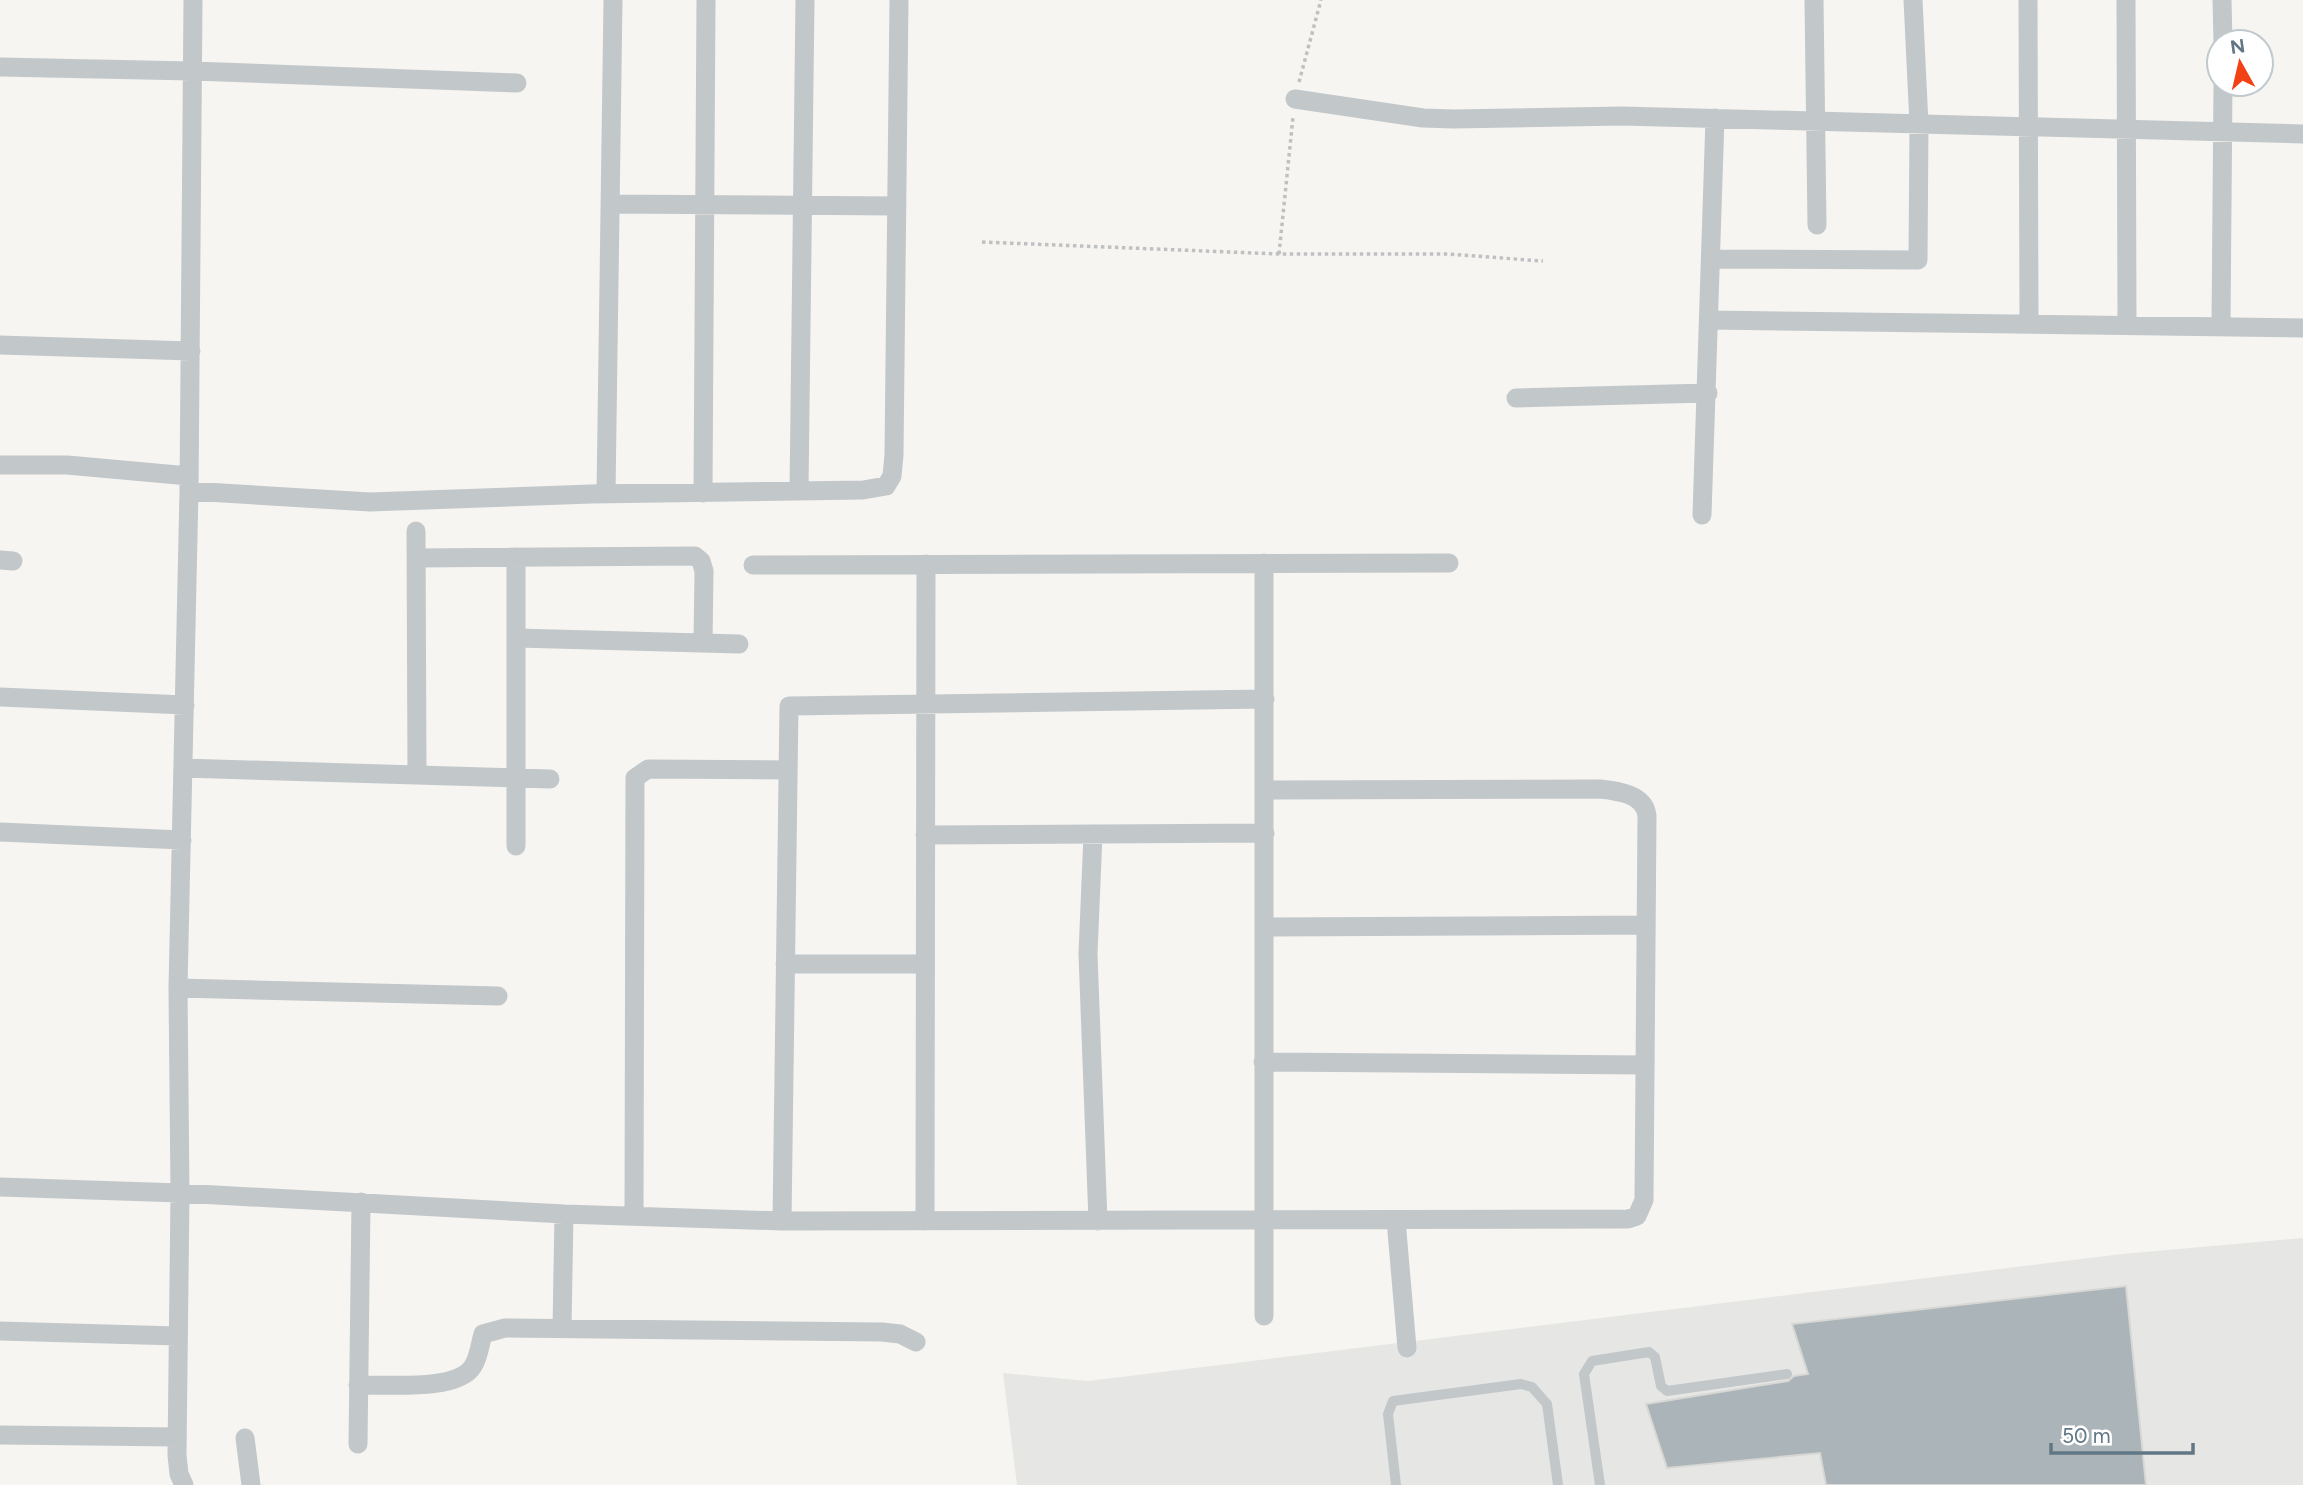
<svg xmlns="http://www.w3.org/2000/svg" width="2303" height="1485" viewBox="0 0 2303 1485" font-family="Figtree,sans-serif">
<rect width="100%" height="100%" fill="#f6f5f1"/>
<path fill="#e6e7e5" d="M 2303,1238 L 2303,1485 L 1017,1485 L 1003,1373 L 1088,1381 L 2122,1254 Z"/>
<path fill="#abb4b9" stroke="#d7d7d4" stroke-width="2" d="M 2126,1286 L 2146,1485 L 1826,1485 L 1820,1453 L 1667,1468 L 1646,1404 L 1788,1381 L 1794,1376 L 1808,1374 L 1792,1324 Z"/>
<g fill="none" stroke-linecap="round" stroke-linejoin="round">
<path stroke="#bec0c2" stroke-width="3.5" stroke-dasharray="3.5 3.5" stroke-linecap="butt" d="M 1299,82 L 1321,0
M 982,242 L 1279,254 L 1446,254 L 1543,261
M 1279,254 L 1293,117"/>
<path stroke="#c2c7ca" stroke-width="10" d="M 1396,1485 L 1388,1414 L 1393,1401 L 1521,1384 L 1532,1387 L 1547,1404 L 1558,1485
M 1600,1485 L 1584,1374 L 1592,1361 L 1649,1352 L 1655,1357 L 1661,1386 L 1667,1391 L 1787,1374"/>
<path stroke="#c2c7ca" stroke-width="19" d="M 1814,0 L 1817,225
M 2028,0 L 2029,324
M 2126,0 L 2127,325
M 2222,0 L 2223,42
M 0,67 L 192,71 L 517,83
M 1295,99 L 1423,118 L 1454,119 L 1622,116 L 2303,134
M 610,204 L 897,206
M 1712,259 L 1918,260 L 1919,124 L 1913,0
M 1710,320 L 2303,328
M 2221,326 L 2223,84
M 0,345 L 191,351
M 1516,398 L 1708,393
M 0,465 L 67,465 L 189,476
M 189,491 L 370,502 L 591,494 L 863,490 L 886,486 L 892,476 L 894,455 L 899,0
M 799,491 L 805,0
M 703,493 L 706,0
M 606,494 L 613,0
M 1702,515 L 1715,118
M 416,531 L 417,775
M 516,557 L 516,846
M 417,558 L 695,556 L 701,561 L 704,571 L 703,643
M 0,560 L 13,561
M 753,565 L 1449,563
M 517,638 L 739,644
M 0,697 L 185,705
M 183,768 L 550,779
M 0,832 L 182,840
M 1093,834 L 1088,954 L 1098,1221
M 925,835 L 1265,833
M 1265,927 L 1646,925
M 785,964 L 925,964
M 178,988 L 498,996
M 1263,1062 L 1645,1065
M 0,1187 L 180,1193 L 564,1214 L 782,1221 L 1628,1219 L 1637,1216 L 1644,1200 L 1647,816 C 1645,794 1618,791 1600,789 L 1265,790
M 634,1216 L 635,778 L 648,769 L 787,770
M 1396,1220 L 1407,1348
M 782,1221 L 789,706 L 1265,699
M 925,1221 L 926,564
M 1264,1316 L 1264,563
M 562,1328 L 564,1214
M 0,1331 L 178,1336
M 358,1385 C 386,1384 458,1392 473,1366 C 479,1357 480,1344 483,1334 L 505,1328 L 882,1332 L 900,1334 L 916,1342
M 0,1435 L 177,1437
M 245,1438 L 251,1485
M 358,1444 L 361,1202
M 184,1485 L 179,1474 L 177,1455 L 180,1193 L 178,988 L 189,491 L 193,0"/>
</g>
<g transform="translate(2240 63) rotate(352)"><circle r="33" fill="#ffffff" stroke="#c0c9ce" stroke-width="2"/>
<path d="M0-5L12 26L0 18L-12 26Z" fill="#f14115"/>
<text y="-10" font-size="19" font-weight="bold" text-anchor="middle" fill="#627785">N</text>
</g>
<path d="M2051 1443v10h142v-10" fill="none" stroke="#627785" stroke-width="3.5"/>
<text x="2062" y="1443" font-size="21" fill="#627785" stroke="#ffffff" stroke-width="5" paint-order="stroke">50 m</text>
</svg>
